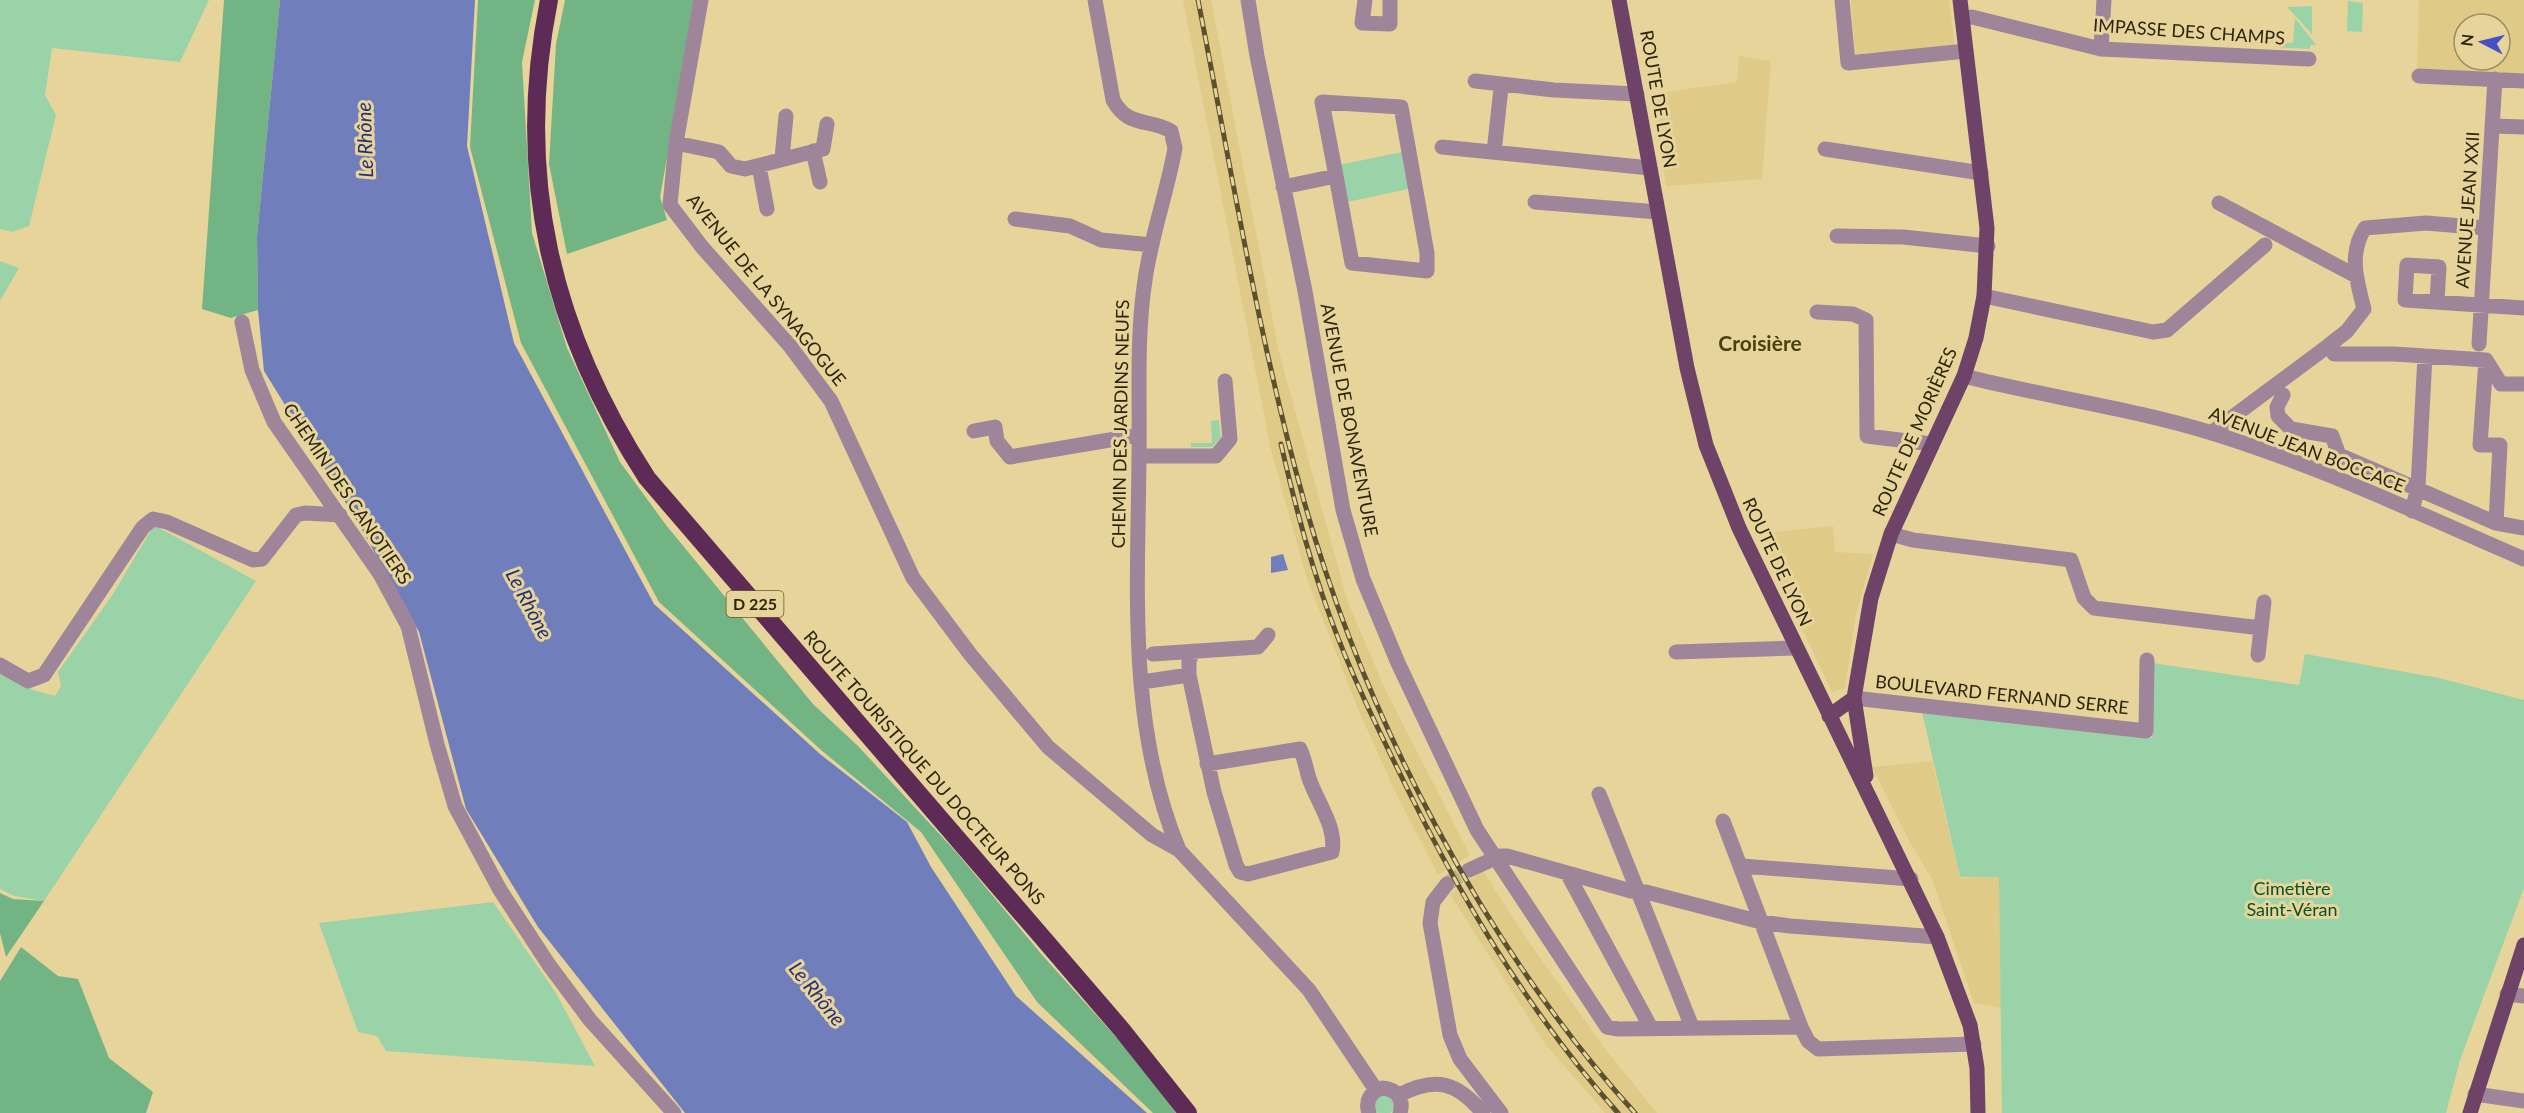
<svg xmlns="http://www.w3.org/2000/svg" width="2524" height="1113" viewBox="0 0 2524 1113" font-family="Lato,sans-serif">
<rect width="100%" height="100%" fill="#e7d49a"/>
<path fill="#dfca88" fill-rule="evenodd" d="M 1183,0 L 1211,0 L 1279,352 L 1347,600 L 1385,689 L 1470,855 L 1438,875 L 1394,789 L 1358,709 L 1307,579 L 1271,450 Z
M 1851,0 L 1949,0 L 1955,47 L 1855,54 Z
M 2419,0 L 2524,0 L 2524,76 L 2417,71 ZM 2464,24 L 2500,24 L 2500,60 L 2464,60 Z
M 1739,56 L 1771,61 L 1762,179 L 1666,186 L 1651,94 L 1737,82 Z
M 1833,526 L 1835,552 L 1873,554 L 1856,614 L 1845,688 L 1832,692 L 1757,534 Z
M 1932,761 L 1960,878 L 1999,876 L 2001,1008 L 1974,1003 L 1932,879 L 1907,837 L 1872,767 Z
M 1483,871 L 1526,938 L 1606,1050 L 1657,1113 L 1605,1113 L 1545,1044 L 1450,894 Z"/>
<path fill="#9bd3a9" d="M 0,0 L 209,0 L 180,62 L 52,48 L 45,95 L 56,115 L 29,226 L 12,232 L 0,229 Z
M 2348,1 L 2363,3 L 2362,32 L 2347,31 Z
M 2312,6 L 2312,34 L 2287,7 Z
M 2295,18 L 2316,45 L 2310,45 L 2310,49 L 2275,47 L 2276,42 L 2293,43 Z
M 1402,152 L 1409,189 L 1347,202 L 1339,165 Z
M 0,261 L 19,268 L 0,301 Z
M 1219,420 L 1221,438 L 1212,447 L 1191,447 L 1191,443 L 1212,443 L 1211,421 Z
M 154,525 L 256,581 L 44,901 L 14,896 L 0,889 L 0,670 L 33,690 L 55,696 L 61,686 L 58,672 L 113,594 Z
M 2305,654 L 2439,678 L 2524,700 L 2524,888 L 2460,1060 L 2446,1113 L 2002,1113 L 1999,877 L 1960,877 L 1922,712 L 2152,738 L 2153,663 L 2299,685 Z
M 493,902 L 556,993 L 595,1066 L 386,1051 L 377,1036 L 358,1032 L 319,923 Z
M1374 1105a10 10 0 1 1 20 0a10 10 0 1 1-20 0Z"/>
<path fill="#73b485" d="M 224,0 L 280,0 L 257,236 L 258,310 L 231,318 L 202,309 Z
M 478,0 L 535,0 L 522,62 L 532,233 L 567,348 L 620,462 L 666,525 L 813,704 L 858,746 L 957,853 L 1043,956 L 1152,1077 L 1176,1113 L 1153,1113 L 1037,1002 L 921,832 L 821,750 L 659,602 L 521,343 L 470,147 Z
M 565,0 L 695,0 L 660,197 L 667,220 L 567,254 L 549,164 L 556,44 Z
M 0,893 L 13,899 L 44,901 L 6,957 L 0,933 Z
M 21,947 L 58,976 L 78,979 L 109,1058 L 153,1092 L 146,1113 L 0,1113 L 0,981 Z"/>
<path fill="#707fbc" d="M 280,0 L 475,0 L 467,146 L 514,343 L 654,604 L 820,754 L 907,822 L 931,867 L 1016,996 L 1147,1113 L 685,1113 L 538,927 L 466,809 L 419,632 L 357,521 L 264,371 L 258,310 L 257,236 Z
M 1283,554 L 1288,570 L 1271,573 L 1271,557 Z"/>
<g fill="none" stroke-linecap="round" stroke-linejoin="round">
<path stroke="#c2b17e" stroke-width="15" stroke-dasharray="15 8" stroke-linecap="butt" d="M 1447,884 L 1469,870"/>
<path stroke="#9f859a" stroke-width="15" d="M 701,0 L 676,143 L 670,205 L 702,247 L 790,346 L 831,401 L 913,578 L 970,654 L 1048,747 L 1152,835 L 1179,850 L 1309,990 L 1376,1090
M 1095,0 L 1113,100 C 1128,128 1148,118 1171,131 L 1175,148 C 1167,193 1151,236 1145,280 C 1136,339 1140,398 1139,457 C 1138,588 1127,726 1179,850
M 1248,0 L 1257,56 L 1305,291 L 1343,510 L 1363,579 L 1398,663 L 1477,830 L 1607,1027 L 1618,1029 L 1801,1027
M 1365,0 L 1362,23 L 1390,24 L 1390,0
M 1842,0 L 1848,63 L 1966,51
M 1962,18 L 1972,17 L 2101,49 L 2309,59
M 2101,49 L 2104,0
M 2419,76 L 2524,81
M 1475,81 L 1554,90 L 1637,94
M 2493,126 L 2524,127
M 676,143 L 719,152 L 731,166 L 745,169 L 823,149 L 827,124
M 1442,147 L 1650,168
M 1825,149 L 1981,173
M 813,151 L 820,182
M 1494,152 L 1501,88
M 782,158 L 786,116
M 759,166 L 767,209
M 1283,187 L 1336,176 L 1322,102 L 1401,107 L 1427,253 L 1427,271 L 1352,263 L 1336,176
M 1535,202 L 1658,212
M 2219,203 L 2356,276
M 1015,219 L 1070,226 L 1101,240 L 1152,245
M 1837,236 L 1903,237 L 1988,246
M 1984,296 L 2153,332 L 2167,330 L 2265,245
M 2437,302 L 2439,267 L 2407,265 L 2405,300 L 2524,308
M 1817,312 L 1853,314 L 1866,320 L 1867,436 L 1932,444
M 242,322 L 252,370 L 274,422 L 380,574 L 408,626 L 437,744 L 455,806 L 500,890 L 549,965 L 590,1020 L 674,1113
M 2479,344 L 2495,79
M 2334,354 L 2394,354 L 2486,360 L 2501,384 L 2524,384
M 2486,360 L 2480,445 L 2500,445 L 2496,523
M 1964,376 C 2046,397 2131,408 2212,433 C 2319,466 2422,515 2524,559
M 2283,395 L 2277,407 L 2278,416 L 2291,429 L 2332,436 L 2339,455 L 2496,523 L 2524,528
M 974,431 L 995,427 L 997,441 L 1010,457 L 1139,435
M 2211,433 L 2328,346 L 2347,331 L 2364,309 C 2357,281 2348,254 2365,228 L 2426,223 L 2486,228
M 1139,456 L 1216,456 L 1230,439 L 1225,381
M 2412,511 L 2418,487 L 2425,356
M 1891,534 L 1913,540 L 2071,560 L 2084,598 L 2094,608 L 2261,628
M 1193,651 L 1189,661 L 1189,675 L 1214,792 L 1236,865 L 1240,872 L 1248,874 L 1332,852 C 1337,828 1318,803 1310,781 C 1306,770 1305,759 1300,749 L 1207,764
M 1676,652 L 1796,648
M 1153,654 L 1258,647 L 1268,635
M 2258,655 L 2264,602
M 0,665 L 28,681 L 44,675 L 143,527 L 153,519 L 167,522 L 253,560 L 262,559 L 296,515 L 305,513 L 340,515
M 1142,682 L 1189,675
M 1854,698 L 2146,731 L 2147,660
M 1599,794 L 1692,1027
M 1723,821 L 1801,1027 L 1808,1041 L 1818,1049 L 1974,1044
M 1742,866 L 1911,879
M 1469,870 L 1500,856 L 1507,856 L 1631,891 L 1646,892 L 1761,922 L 1790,926 L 1937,937
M 1567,873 L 1651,1028
M 1447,884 L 1433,902 L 1430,923 L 1450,1035 L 1460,1059 L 1501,1113
M 2507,994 L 2524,996
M 2475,1094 L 2524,1101
M 1399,1095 C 1436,1076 1457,1082 1483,1113
M 1369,1113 C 1365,1101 1370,1092 1382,1088 C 1397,1089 1404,1099 1400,1113"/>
<path stroke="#6f4368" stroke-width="15" d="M 1619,0 L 1687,368 L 1706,445 L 1739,528 L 1937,937 L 1970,1025 L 1977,1068 L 1978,1113
M 1829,716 L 1854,698
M 1866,776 L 1854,698 L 1871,598 L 1891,534 L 1964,376 L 1976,338 L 1984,296 L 1987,228 L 1960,0
M 2470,1113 L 2524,945"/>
<path stroke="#5d2b56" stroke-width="18" d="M 549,0 C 514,175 551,330 647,478 L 1122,1030 L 1188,1113"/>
<g stroke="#5b5131" stroke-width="5">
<path id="rail" d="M 1198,0 C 1231,167 1258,337 1304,501 C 1364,716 1485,948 1635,1113
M 1281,444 C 1294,501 1309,559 1329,614 C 1352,678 1383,739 1413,800 C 1469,912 1534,1019 1618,1113"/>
</g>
<use href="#rail" stroke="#e7d49a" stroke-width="3" stroke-dasharray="9" stroke-linecap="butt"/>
</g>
<g text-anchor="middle" stroke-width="6" stroke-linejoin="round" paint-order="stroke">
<rect fill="#e7d49a" stroke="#645a38" stroke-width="1.5" x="726.5" y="591" width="57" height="26" rx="4.5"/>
<g font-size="16" font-weight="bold" fill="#2c250e">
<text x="755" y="610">D 225</text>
</g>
<g font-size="18" fill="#2c250e" stroke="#e7d49a">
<text transform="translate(2189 32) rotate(4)" y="6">IMPASSE DES CHAMPS</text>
<text transform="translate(1658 99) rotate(80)" y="6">ROUTE DE LYON</text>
<text transform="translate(2468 210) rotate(-86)" y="6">AVENUE JEAN XXII</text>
<text transform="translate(766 290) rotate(51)" y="6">AVENUE DE LA SYNAGOGUE</text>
<text transform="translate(1349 420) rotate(79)" y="6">AVENUE DE BONAVENTURE</text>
<text transform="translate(1121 424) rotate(-89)" y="6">CHEMIN DES JARDINS NEUFS</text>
<text transform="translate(1915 432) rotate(-66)" y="6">ROUTE DE MORIÈRES</text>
<text transform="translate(2307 450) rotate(21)" y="6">AVENUE JEAN BOCCACE</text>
<text transform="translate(347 494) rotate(56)" y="6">CHEMIN DES CANOTIERS</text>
<text transform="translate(1777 562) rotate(65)" y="6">ROUTE DE LYON</text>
<text transform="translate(2002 695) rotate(6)" y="6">BOULEVARD FERNAND SERRE</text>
<text transform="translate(924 768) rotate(49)" y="6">ROUTE TOURISTIQUE DU DOCTEUR PONS</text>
</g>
<g font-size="18" fill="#035328" stroke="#e7d49a">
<text x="2292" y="895">Cimetière<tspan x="2292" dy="21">Saint-Véran</tspan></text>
</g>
<g font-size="20" font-style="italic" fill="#252f78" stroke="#e7d49a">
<text transform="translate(365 140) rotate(-92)" y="7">Le Rhône</text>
<text transform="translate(529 604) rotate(62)" y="7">Le Rhône</text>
<text transform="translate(817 994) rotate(51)" y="7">Le Rhône</text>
</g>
<g font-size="21" font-weight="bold" fill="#4a3e13" stroke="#e7d49a">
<text x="1760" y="351">Croisière</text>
</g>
</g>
<g transform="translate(2482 42) rotate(277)"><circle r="28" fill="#e7d49a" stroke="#9c8e62" stroke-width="1.5"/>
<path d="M0-4.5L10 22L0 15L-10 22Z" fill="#4251c5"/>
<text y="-9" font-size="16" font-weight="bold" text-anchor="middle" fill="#2c250e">N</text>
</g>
</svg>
